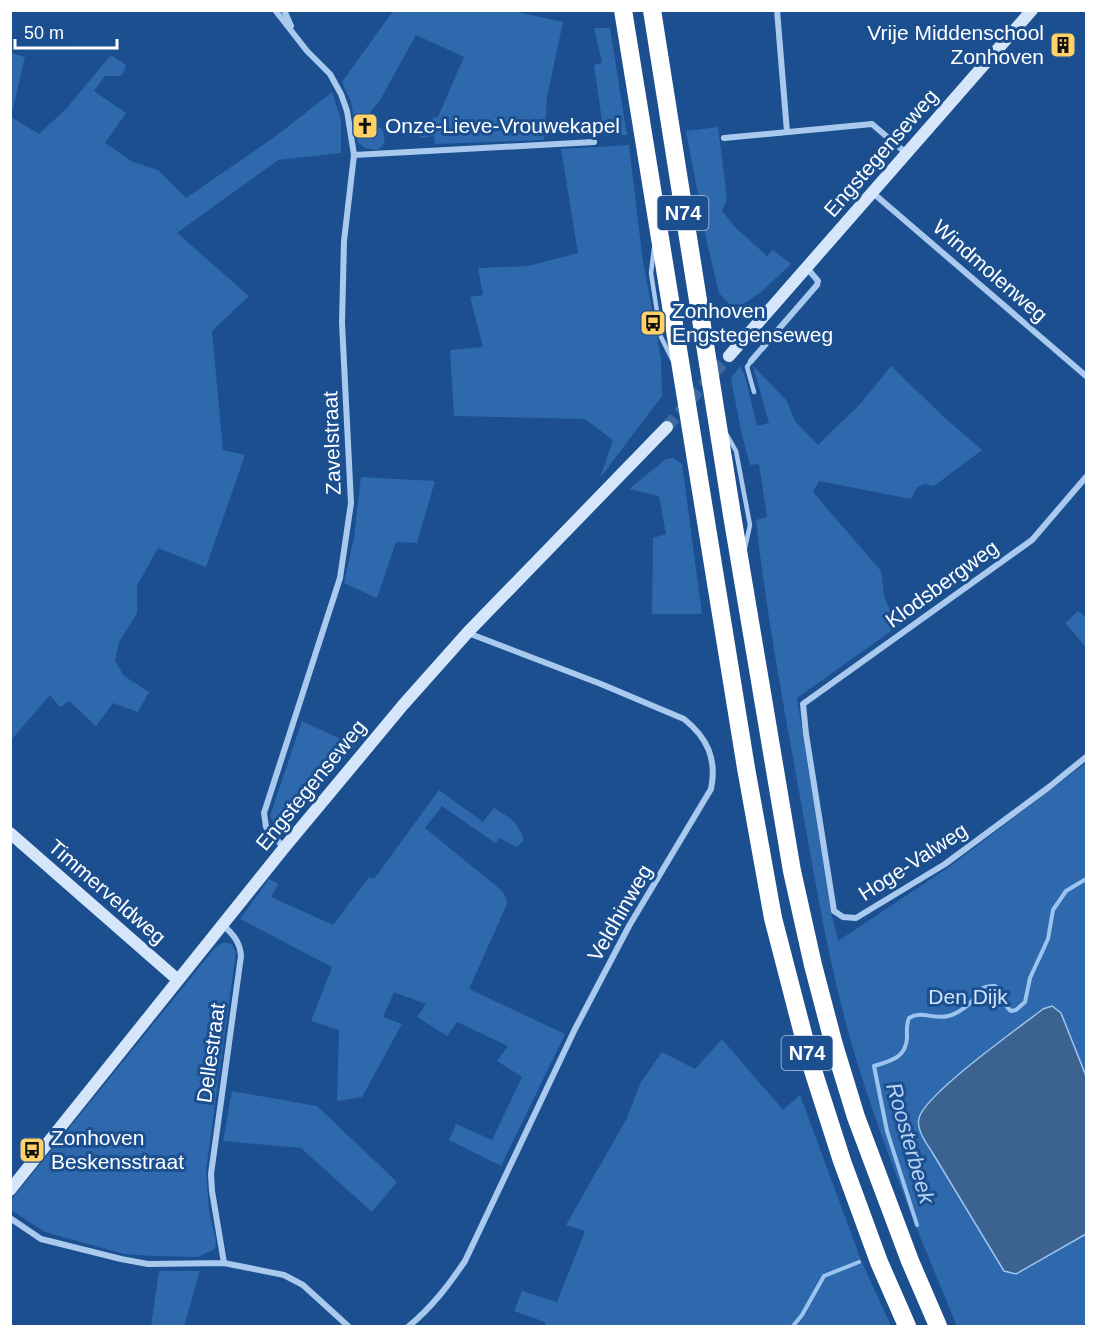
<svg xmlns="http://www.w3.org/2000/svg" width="1097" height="1337" viewBox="0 0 1097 1337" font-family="Arial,sans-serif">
<rect width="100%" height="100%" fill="#1b4f8f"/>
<path fill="#2e69ad" d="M 393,11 L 513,11 L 563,22 L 547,97 L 544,140 L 435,144 L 434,136 L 420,138 L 421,121 L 438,117 L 464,57 L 416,35 L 380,100 L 365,119 L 382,129 C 386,138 386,145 377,150 L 365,148 L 358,142 L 351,102 L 342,82 Z
M 594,28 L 610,28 L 627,135 L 604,135 L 594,65 L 602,63 Z
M 11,53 L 25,57 L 11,117 L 39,134 L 66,109 L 111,55 L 126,65 L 125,70 L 121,76 L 105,76 L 94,91 L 126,113 L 105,143 L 133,162 L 158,170 L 186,198 L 276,136 L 332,92 L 341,120 L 341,153 L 278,160 L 177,233 L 249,296 L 212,331 L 223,450 L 245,455 L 206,567 L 158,548 L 137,586 L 137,613 L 119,642 L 115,661 L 124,676 L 149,692 L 138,712 L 113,703 L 96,726 L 69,701 L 60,707 L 50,695 L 11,740 Z
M 718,127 L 727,199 L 722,211 L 735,227 L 767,256 L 773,250 L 791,264 L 760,293 L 743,304 L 729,304 L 719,293 L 707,243 L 686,131 Z
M 629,145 L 642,255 L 661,358 L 662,396 L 600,478 L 613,440 L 585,419 L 454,416 L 450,350 L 483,347 L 470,297 L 483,295 L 478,268 L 528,266 L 578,253 L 561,149 Z
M 740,366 L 745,376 L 757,426 L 769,423 L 753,366 L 787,401 L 795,421 L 818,445 L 861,403 L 891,366 L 945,418 L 982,450 L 934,486 L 925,484 L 917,487 L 911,499 L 819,481 L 813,492 L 881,571 L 884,596 L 892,614 L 901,624 L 797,698 L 830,907 L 838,941 L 949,867 L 1086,763 L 1086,1326 L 957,1326 C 923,1245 890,1164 863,1081 C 833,990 818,896 801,802 C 784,708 766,614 756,520 L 767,517 L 759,464 L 750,465 L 741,431 L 731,378 Z
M 674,458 L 682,464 L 702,614 L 652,614 L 653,538 L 666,534 L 659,496 L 629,489 L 666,459 Z
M 361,477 L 435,481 L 417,543 L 396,542 L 377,598 L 344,583 L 354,538 Z
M 1078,611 L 1086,617 L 1086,647 L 1065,623 Z
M 302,721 L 355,746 L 288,825 L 278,827 L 273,822 L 270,816 Z
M 439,790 L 483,822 L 494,808 C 510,818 518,821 524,841 L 516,847 L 500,838 L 495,843 L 442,806 L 425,828 L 501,890 L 506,897 L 507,904 L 469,989 L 565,1034 L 501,1166 L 449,1140 L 456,1124 L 492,1140 L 522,1077 L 497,1061 L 508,1046 L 457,1022 L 447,1036 L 417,1017 L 426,1004 L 394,992 L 383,1017 L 402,1024 L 362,1097 L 337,1101 L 339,1030 L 311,1021 L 332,967 L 240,919 L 269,879 L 278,884 L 271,897 L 333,925 L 369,877 L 374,879 Z
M 224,942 L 232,944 L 236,952 L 206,1170 L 209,1211 L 216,1241 L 215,1249 L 198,1257 L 153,1256 L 124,1254 L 45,1232 L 11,1210 L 11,1200 L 214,949 Z
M 722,1039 L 783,1110 L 800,1095 L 861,1260 L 891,1326 L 545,1326 L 545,1322 L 514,1311 L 522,1291 L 557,1302 L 585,1231 L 566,1225 L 626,1120 L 641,1082 L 662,1052 L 695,1069 Z
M 232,1091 L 317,1106 L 397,1182 L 372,1212 L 301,1148 L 223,1141 Z
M 159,1271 L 200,1271 L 184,1326 L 151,1326 Z"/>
<path fill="#3c6290" stroke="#9cc4f0" stroke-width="1.5" d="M 1052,1006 L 1061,1013 L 1086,1076 L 1086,1234 L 1016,1274 L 1004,1271 L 932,1152 C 926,1143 916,1129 919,1118 C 926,1093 1019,1028 1043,1009 Z"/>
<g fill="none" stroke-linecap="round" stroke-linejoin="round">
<path stroke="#9cc4f0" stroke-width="4" d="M 917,1225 L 887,1131 L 874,1066 C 890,1061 906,1058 907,1038 C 907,1031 906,1025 909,1018 C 922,1010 934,1020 948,1016 C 954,1015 964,1009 969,1004 C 979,995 978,985 995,986 C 1003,994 1003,1005 1011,1011 L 1016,1010 L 1025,1002 L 1030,978 L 1048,939 L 1053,910 L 1066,891 L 1086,879
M 793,1326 L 802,1315 L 824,1276 L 859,1262"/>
<path stroke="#3d69a0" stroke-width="12" stroke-dasharray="12 6" stroke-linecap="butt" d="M 667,427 L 729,356"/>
<path stroke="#a9c9ee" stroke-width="4.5" d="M 654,248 L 651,273 L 661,337 L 672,359
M 751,361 L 747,367 L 754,392
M 727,435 L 736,451 L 750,525 L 745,548"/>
<path stroke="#a9c9ee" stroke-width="6" d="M 275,10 L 307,51 L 330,74 L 341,94 L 347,111 L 354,155 L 344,241 L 342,323 L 351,503 L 340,578 L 264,813 L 266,827 L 284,848
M 284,10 L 291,26
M 777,10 L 787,132
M 724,138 L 872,124 L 906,153
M 354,155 L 594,142
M 873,193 L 1086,376
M 751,361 L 817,285 L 818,281 L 807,268
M 1086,477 L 1032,540 L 803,704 L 806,734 L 834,911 L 843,917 L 856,918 L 945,864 L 1049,787 L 1086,757
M 223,925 C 233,934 240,942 241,956 L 211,1174 L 212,1191 L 224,1263
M 10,1218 L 41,1239 L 121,1259 L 148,1264 L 224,1263 L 284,1275 L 303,1285 L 348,1326
M 409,1326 C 432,1307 448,1286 465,1261 L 575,1029 L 629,926 L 711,789 C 717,760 708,738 684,719 L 601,684 L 468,633"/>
<path stroke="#d6e6fa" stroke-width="12" d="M 729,356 L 1032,10
M 10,833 L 178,980
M 10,1190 L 284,848 L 403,705 L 468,632 L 667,427"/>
<path stroke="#fff" stroke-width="18" d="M 623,10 L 746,768 L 773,918 L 810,1061 L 842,1161 L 879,1262 L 907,1326
M 652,10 L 732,515 L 792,871 L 813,965 L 834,1045 L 856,1117 L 910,1261 L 938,1326"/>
</g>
<defs>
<g id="building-square" transform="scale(1.35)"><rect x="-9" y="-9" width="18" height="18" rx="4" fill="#ffd166" stroke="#1b4f8f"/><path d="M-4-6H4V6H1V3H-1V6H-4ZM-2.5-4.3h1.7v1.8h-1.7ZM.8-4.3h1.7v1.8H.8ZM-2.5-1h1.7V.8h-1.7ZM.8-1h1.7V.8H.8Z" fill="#111"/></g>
<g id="church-square" transform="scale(1.35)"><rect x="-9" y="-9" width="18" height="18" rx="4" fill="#ffd166" stroke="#1b4f8f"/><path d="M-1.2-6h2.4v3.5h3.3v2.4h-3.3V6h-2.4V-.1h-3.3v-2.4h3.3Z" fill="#111"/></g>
<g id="bus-square" transform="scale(1.35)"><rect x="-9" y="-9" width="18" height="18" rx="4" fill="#ffd166" stroke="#1b4f8f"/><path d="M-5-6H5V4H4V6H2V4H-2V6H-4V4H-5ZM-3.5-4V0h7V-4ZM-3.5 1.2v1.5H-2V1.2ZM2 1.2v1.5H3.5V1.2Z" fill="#111"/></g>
</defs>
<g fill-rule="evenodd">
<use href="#building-square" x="1063" y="45"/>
<use href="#church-square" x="365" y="126"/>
<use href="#bus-square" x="653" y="323"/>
<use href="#bus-square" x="32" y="1150"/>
</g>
<g text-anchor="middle" stroke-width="6" stroke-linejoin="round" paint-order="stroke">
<g fill="#1b4f8f" stroke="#bbcadd" stroke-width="1.5">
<rect x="657.5" y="196" width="51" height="34" rx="4.5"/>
<rect x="781.5" y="1036" width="51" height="34" rx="4.5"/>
</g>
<g font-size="20" font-weight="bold" fill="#fff">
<text x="683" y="220">N74</text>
<text x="807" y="1060">N74</text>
</g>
<g font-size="21" fill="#fff" stroke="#1b4f8f" text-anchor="start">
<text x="1044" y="40" text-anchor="end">Vrije Middenschool<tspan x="1044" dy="24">Zonhoven</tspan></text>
<text x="385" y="133">Onze-Lieve-Vrouwekapel</text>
<text x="672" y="318">Zonhoven<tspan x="672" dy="24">Engstegenseweg</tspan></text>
<text x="51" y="1145">Zonhoven<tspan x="51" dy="24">Beskensstraat</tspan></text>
</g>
<g font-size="21" fill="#fff" stroke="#1b4f8f">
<text transform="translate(881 153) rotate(-49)" y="7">Engstegenseweg</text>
<text transform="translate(990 271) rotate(41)" y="7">Windmolenweg</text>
<text transform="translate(332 443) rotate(-92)" y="7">Zavelstraat</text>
<text transform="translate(942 584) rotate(-36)" y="7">Klodsbergweg</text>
<text transform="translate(311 785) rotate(-51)" y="7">Engstegenseweg</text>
<text transform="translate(913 862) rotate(-33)" y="7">Hoge-Valweg</text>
<text transform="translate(107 892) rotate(41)" y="7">Timmerveldweg</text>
<text transform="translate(620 913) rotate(-60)" y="7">Veldhinweg</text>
<text transform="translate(211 1053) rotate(-82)" y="7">Dellestraat</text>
</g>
<g font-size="21" fill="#cfe3fa" stroke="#1b4f8f">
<text x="968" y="1004">Den Dijk</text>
</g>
<g font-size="22" font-style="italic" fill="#b5d3f5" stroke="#1b4f8f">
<text transform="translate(911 1143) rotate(74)" y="8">Roosterbeek</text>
</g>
</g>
<rect width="1097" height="1337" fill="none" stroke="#ffffff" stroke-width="24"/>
<path d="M15 39v9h102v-9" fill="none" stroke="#ffffff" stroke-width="3"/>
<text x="24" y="39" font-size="18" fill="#ffffff" stroke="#1b4f8f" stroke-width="4.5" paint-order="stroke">50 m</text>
</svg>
